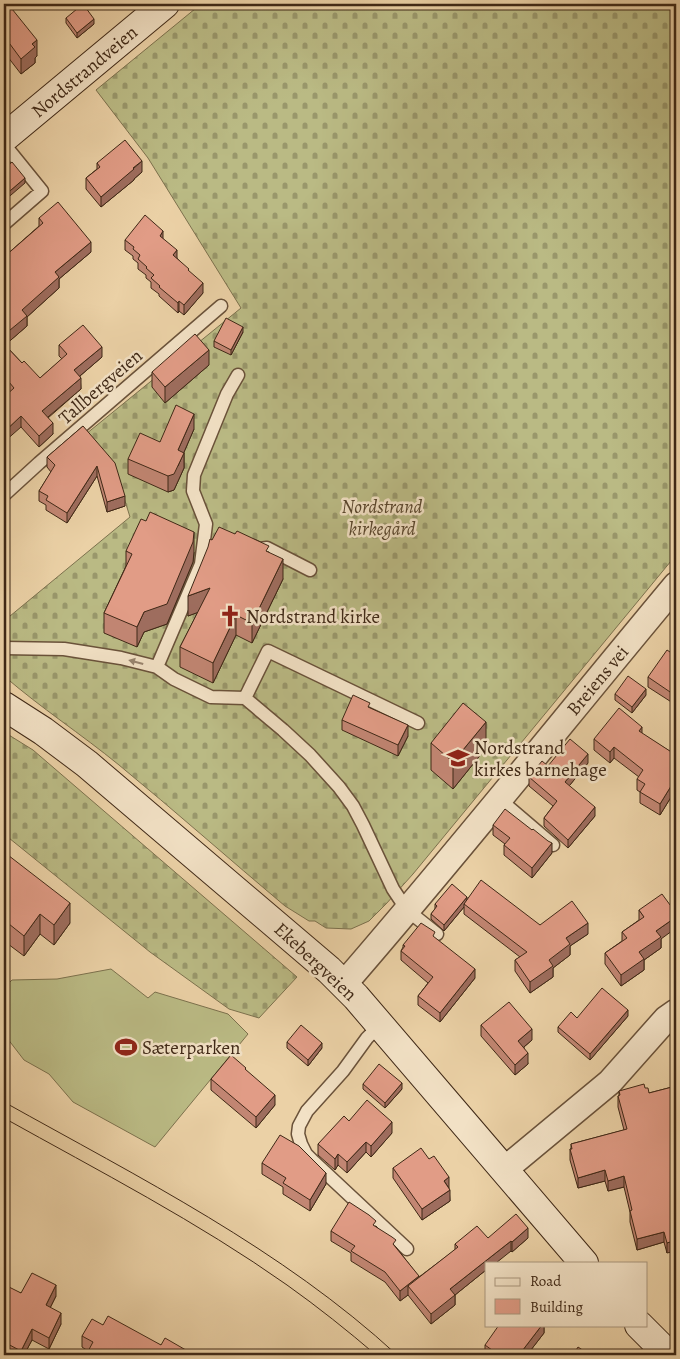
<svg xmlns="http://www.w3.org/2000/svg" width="680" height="1359" viewBox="0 0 680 1359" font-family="Alegreya,serif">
<defs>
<pattern id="cemetery-stones" width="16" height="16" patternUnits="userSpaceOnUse" patternTransform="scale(1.25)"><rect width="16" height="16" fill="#baba84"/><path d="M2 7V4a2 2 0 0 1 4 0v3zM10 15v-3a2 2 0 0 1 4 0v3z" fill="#99976b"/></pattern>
</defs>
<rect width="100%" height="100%" fill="#ebd1a6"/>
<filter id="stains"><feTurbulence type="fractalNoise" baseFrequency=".004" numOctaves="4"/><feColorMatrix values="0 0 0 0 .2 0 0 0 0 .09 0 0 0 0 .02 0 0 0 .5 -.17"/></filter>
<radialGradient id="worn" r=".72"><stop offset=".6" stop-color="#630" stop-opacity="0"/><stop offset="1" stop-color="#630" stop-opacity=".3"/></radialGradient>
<path fill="url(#cemetery-stones)" stroke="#7c714d" d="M 201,4 L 676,4 L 676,555 L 413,874 L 386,904 L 369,921 L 351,929 L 326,928 L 315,921 L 309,921 L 285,906 C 229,859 175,811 119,765 C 81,734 41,708 4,676 L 4,621 L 130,517 L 116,472 L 86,434 L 241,308 L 148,158 L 96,90 Z
M 4,732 L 33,750 L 297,977 L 259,1018 L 229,1009 L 150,952 L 4,834 Z"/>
<path fill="#baba84" stroke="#7c714d" d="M 111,969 L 148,998 L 155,992 L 228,1014 L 248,1034 L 155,1147 L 73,1102 L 49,1074 L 24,1060 L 4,1034 L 4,988 L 12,980 L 57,979 Z"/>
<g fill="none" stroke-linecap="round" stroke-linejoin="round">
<g stroke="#6a523a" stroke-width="15">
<path id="service" d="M 4,144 L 42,191 L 4,224
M 4,495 L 39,463 L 221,306
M 253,546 L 259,549 L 267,548 L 310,570
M 4,648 L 64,649 L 121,658 L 157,667 L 174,679 L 211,697 L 245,698 L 283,730 L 310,755 L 339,787 L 353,806 L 363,825 L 393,889 L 407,910 L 437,934
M 157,667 L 201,564 L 206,524 L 193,491 L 194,475 L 227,394 L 238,375
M 245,698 L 268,651 L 418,723
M 499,799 L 553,845
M 380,1025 L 367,1038 L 343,1071 L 307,1111 L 299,1126 L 298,1134 L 301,1144 L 306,1154 L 314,1162 L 407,1249"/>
</g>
<g stroke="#6a523a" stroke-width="28">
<path id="minor" d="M 344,984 C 457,854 565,718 676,585
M 504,1170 L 610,1082 L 666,1019 L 676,1012"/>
</g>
<g stroke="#3f2816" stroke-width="30">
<path id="secondary" d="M 4,138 L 165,4
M 4,706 L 43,731 L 87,764 L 329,970 L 356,997 L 584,1263
M 639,1325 L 669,1355"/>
</g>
<use href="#service" stroke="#f2e1c5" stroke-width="12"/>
<use href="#minor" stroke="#f2e1c5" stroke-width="25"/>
<use href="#secondary" stroke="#f2e1c5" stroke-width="28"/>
<path stroke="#3f2816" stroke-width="1" d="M 4,1102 C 140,1178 282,1249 397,1355
M 4,1118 C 99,1171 198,1222 287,1285 C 318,1307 348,1331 376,1355"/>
</g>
<path fill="#c28673" stroke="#3f2816" d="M 4,4 L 37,56 L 35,58 L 35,63 L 21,74 L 4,52 Z
M 66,18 L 94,24 L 77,38 L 66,23 Z
M 97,163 L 142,172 L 134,179 L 134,180 L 101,207 L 86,189 L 86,178 L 97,169 Z
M 39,218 L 91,252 L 59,279 L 59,288 L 27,317 L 27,326 L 5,345 L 22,363 L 40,378 L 62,359 L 59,356 L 59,345 L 102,357 L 80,376 L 81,389 L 48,418 L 53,434 L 39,447 L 21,427 L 9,392 L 4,387 L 4,257 L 39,226 Z
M 163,239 L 177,258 L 189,272 L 203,293 L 184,315 L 179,311 L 178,313 L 159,296 L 159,294 L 151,288 L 151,282 L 146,278 L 146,275 L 138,269 L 138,263 L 133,259 L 133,256 L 125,250 L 125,240 Z
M 243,332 L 231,355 L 214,347 L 214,341 Z
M 209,365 L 165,403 L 152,387 L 152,372 Z
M 83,426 L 125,506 L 107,512 L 97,476 L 67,523 L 46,510 L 46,505 L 39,501 L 39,491 L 51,472 L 47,467 L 47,457 Z
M 194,429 L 184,452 L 184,468 L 174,490 L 168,492 L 128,474 L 128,459 L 160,442 Z
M 212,540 L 269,552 L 283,579 L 252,643 L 236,635 L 213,683 L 180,667 L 180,647 L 198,612 L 188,616 Z
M 126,551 L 194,552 L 193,562 L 167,624 L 144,632 L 137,647 L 104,633 L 104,613 L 126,566 Z
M 676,656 L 676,705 L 648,687 L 648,677 Z
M 615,694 L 646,695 L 632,713 L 615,700 Z
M 370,708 L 408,736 L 398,756 L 342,730 L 342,720 Z
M 642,734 L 676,755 L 676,789 L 660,815 L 640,803 L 640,792 L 637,790 L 637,779 L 639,777 L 614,758 L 610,763 L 594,750 L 594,739 Z
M 431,743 L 486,748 L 453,789 L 431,770 Z
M 588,763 L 569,786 L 595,816 L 568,848 L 544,826 L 544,818 L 553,806 L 529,786 L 529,777 L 548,766 Z
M 493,825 L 532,830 L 552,853 L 532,878 L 504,855 L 504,845 L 505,844 L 493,835 Z
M 4,852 L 70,923 L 54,945 L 40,934 L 24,956 L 4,941 Z
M 467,899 L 540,925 L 588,934 L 570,946 L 570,955 L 553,968 L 553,977 L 530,993 L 515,971 L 515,960 L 520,957 L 464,914 L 464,907 L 444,931 L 431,919 L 431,914 L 435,909 L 435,904 Z
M 639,910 L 661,939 L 661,948 L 644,960 L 644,970 L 621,986 L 605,964 L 605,953 L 622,941 L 622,932 L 639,920 Z
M 435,938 L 475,978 L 440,1022 L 418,1005 L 418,996 L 428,983 L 401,960 L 401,951 L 403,947 L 403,945 Z
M 628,1016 L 590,1060 L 558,1032 L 558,1027 L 577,1018 Z
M 481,1025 L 532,1040 L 524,1047 L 528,1064 L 515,1075 L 481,1036 Z
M 676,1034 L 676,1073 L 671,1052 L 671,1036 Z
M 287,1042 L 322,1048 L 308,1066 L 287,1048 Z
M 246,1070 L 275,1105 L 256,1128 L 211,1090 L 211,1079 Z
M 363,1084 L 402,1089 L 385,1108 L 363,1089 Z
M 676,1086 L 667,1253 L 664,1242 L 637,1250 L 630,1222 L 630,1212 L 624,1187 L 608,1191 L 605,1181 L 578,1188 L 570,1160 L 570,1149 L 571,1149 L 571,1144 L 624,1130 L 618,1107 L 618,1096 L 619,1096 L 619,1091 L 645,1088 L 649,1093 Z
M 349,1121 L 392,1133 L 371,1157 L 366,1152 L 347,1173 L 338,1165 L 335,1170 L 318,1155 L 318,1144 Z
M 262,1163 L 326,1184 L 310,1211 L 283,1194 L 283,1187 L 262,1174 Z
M 393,1168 L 449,1188 L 450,1201 L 422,1220 L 393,1178 Z
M 376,1226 L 396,1247 L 419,1277 L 455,1250 L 455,1244 L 488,1238 L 528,1238 L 512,1252 L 511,1251 L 486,1263 L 486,1270 L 455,1295 L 455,1305 L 431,1324 L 408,1295 L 400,1301 L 385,1282 L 351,1261 L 351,1253 L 331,1241 L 331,1231 Z
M 4,1291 L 56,1296 L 50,1308 L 61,1324 L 49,1349 L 32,1340 L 24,1355 L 7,1355 L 4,1353 Z
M 103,1325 L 161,1345 L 191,1355 L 88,1351 L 82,1347 L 82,1336 Z
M 544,1325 L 544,1333 L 527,1355 L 485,1355 L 485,1345 Z"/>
<path fill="#9e6d5e" stroke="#3f2816" d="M 94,19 L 94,24 L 77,38 L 77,33 Z
M 37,40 L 37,56 L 35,58 L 35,63 L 21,74 L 21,59 L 32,44 Z
M 142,161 L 142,172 L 134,179 L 134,180 L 101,207 L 101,197 Z
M 25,178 L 25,183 L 4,201 L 4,196 Z
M 163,231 L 163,241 L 160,236 Z
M 91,242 L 91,252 L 59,279 L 59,288 L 27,317 L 27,326 L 4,346 L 4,335 L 22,310 L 55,272 Z
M 177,250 L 177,259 L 173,255 Z
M 203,283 L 203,293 L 184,315 L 184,305 Z
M 179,301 L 179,311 L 178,313 L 178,303 Z
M 243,327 L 243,332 L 231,355 L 231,350 Z
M 102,347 L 102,357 L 74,381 L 74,370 Z
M 209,350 L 209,365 L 165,403 L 165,387 Z
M 81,378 L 81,389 L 42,422 L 42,411 Z
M 194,414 L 194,429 L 178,466 L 178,450 Z
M 21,416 L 21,427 L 4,442 L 4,432 Z
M 53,423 L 53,434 L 39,447 L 39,436 Z
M 184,453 L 184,468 L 174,490 L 168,492 L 168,476 Z
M 97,466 L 97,476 L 67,523 L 67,513 Z
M 125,496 L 125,506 L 107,512 L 107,502 Z
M 194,532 L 194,552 L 193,562 L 167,624 L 144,632 L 137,647 L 137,627 L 144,612 Z
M 283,559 L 283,579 L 252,643 L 252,623 Z
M 210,588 L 210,608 L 188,616 L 188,596 Z
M 236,615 L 236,635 L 213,683 L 213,663 Z
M 646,689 L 646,695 L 632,713 L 632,707 Z
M 486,722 L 486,748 L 453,789 L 453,762 Z
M 408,725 L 408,736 L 398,756 L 398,745 Z
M 642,727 L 642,737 L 639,731 Z
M 614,747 L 614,758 L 610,763 L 610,752 Z
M 588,754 L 588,763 L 565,791 L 565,782 Z
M 676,778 L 676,789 L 660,815 L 660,804 Z
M 595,807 L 595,816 L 568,848 L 568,840 Z
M 552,843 L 552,853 L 532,878 L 532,868 Z
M 467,897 L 467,902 L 464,904 L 464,907 L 444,931 L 444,925 Z
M 70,903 L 70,923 L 54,945 L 54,925 Z
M 40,914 L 40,934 L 24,956 L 24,936 Z
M 676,917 L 676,928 L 661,939 L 661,948 L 644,960 L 644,970 L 621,986 L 621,975 L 656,931 Z
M 588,923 L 588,934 L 570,946 L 570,955 L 553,968 L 553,977 L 530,993 L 530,982 L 566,938 Z
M 475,969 L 475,978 L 440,1022 L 440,1013 Z
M 628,1010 L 628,1016 L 590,1060 L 590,1054 Z
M 532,1029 L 532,1040 L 518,1052 L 518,1041 Z
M 322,1043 L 322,1048 L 308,1066 L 308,1060 Z
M 528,1053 L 528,1064 L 515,1075 L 515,1065 Z
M 402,1083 L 402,1089 L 385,1108 L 385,1103 Z
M 275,1095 L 275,1105 L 256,1128 L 256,1117 Z
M 392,1122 L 392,1133 L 371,1157 L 371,1146 Z
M 366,1142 L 366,1152 L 347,1173 L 347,1162 Z
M 338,1154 L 338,1165 L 335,1170 L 335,1159 Z
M 605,1170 L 605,1181 L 578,1188 L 578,1178 Z
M 326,1173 L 326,1184 L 310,1211 L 310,1200 Z
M 624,1176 L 624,1187 L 608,1191 L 608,1181 Z
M 449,1177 L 449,1188 L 444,1181 Z
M 450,1190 L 450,1201 L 422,1220 L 422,1209 Z
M 528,1228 L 528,1238 L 512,1252 L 512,1242 Z
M 664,1232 L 664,1242 L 637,1250 L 637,1239 Z
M 676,1240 L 676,1251 L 667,1253 L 667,1243 Z
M 511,1241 L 511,1251 L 496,1263 L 486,1263 L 486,1270 L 455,1295 L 455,1305 L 431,1324 L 431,1314 L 450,1289 Z
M 419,1276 L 419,1286 L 408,1286 L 408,1295 L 400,1301 L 400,1291 Z
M 56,1285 L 56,1296 L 46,1316 L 46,1305 Z
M 61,1313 L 61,1324 L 49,1349 L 49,1338 Z
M 542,1325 L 544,1325 L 544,1333 L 527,1355 L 519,1355 Z
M 32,1329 L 32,1340 L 24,1355 L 21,1355 L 21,1351 Z"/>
<path fill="#e19c86" stroke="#3f2816" d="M 4,4 L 8,4 L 37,40 L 32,44 L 35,47 L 21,59 L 4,36 Z
M 83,4 L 94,19 L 77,33 L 66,18 Z
M 125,140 L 142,161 L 133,168 L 134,169 L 101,197 L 86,178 L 100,167 L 97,163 Z
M 12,162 L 25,178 L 4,196 L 4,169 Z
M 58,202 L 91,242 L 55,272 L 59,277 L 22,310 L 27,316 L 4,335 L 4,257 L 43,223 L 39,218 Z
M 145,215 L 163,231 L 160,236 L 177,250 L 173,255 L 189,269 L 188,270 L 203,283 L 184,305 L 179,301 L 178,303 L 159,287 L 160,286 L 151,278 L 154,275 L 146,268 L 147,267 L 138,259 L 140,255 L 133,249 L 134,247 L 125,240 Z
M 226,318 L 243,327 L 231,350 L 214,341 Z
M 83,325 L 102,347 L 74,370 L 81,378 L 42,411 L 53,423 L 39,436 L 21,416 L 4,432 L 4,397 L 14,388 L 4,376 L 4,344 L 22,363 L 24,361 L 40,378 L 67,354 L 59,345 Z
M 195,334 L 209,350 L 165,387 L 152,372 Z
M 176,405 L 194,414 L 178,450 L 184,453 L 174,474 L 168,476 L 128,459 L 140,433 L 160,442 Z
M 83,426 L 115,463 L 125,496 L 107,502 L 97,466 L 67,513 L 46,500 L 48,496 L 39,491 L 55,465 L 47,457 Z
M 150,512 L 194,532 L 193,542 L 167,604 L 144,612 L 137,627 L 104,613 L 132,554 L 126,551 L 141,519 L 146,521 Z
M 219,527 L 235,534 L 237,531 L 269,546 L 266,551 L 283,559 L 252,623 L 236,615 L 213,663 L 180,647 L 210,588 L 188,596 L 208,547 L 210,539 L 212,540 Z
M 667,650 L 676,656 L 676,696 L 648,677 Z
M 628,676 L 646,689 L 632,707 L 615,694 Z
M 353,695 L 370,703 L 368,707 L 408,725 L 398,745 L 342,720 Z
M 463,703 L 486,722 L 453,762 L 431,743 Z
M 619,708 L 642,727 L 639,731 L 676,755 L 676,778 L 660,804 L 640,792 L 645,784 L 637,779 L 643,770 L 614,747 L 610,752 L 594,739 Z
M 570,739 L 588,754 L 565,782 L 595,807 L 568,840 L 544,818 L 557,801 L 529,777 L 542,761 L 548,766 Z
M 505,809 L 532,830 L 533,829 L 548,841 L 552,843 L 532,868 L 504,845 L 510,838 L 493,825 Z
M 4,852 L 70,903 L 54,925 L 40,914 L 24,936 L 4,920 Z
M 481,880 L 540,925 L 572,901 L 588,923 L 566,938 L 570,944 L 549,960 L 553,966 L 530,982 L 515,960 L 527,952 L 464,904 Z
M 452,884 L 467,897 L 444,925 L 431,914 L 437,906 L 435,904 Z
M 662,894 L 676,913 L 676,917 L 656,931 L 661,937 L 639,952 L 644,959 L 621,975 L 605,953 L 627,938 L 622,932 L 644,917 L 639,910 Z
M 421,923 L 435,932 L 433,936 L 475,969 L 440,1013 L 418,996 L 433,977 L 401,951 L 405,946 L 403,945 Z
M 602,988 L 628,1010 L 590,1054 L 558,1027 L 571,1012 L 577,1018 Z
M 509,1002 L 532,1029 L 518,1041 L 528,1053 L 515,1065 L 481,1025 Z
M 301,1025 L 322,1043 L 308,1060 L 287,1042 Z
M 676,1034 L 676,1062 L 671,1041 L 673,1040 L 671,1036 Z
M 231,1055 L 246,1068 L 245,1069 L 275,1095 L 256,1117 L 211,1079 Z
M 379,1064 L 402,1083 L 385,1103 L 363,1084 Z
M 644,1084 L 645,1088 L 648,1088 L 649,1093 L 676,1086 L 676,1240 L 667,1243 L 664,1232 L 637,1239 L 630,1211 L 632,1210 L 624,1176 L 608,1181 L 605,1170 L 578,1178 L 570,1149 L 572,1149 L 571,1144 L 627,1129 L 618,1096 L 620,1095 L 619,1091 Z
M 367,1100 L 392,1122 L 371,1146 L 366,1142 L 347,1162 L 338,1154 L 335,1159 L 318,1144 L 344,1116 L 349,1121 Z
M 280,1135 L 299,1146 L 326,1173 L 310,1200 L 283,1183 L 286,1178 L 262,1163 Z
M 421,1148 L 429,1159 L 434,1156 L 449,1177 L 444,1181 L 450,1190 L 422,1209 L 393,1168 Z
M 349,1202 L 369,1215 L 376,1221 L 373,1225 L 392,1237 L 396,1240 L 393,1244 L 419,1276 L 400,1291 L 385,1272 L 351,1251 L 355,1246 L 331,1231 Z
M 516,1214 L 528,1228 L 512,1242 L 511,1241 L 450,1289 L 455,1295 L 431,1314 L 408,1286 L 458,1247 L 455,1244 L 477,1226 L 488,1238 Z
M 32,1273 L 56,1285 L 46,1305 L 61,1313 L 49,1338 L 32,1329 L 21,1351 L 4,1342 L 4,1324 L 7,1317 L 4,1315 L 4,1291 L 7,1286 L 21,1293 Z
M 108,1316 L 161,1345 L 165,1338 L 191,1353 L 190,1355 L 86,1355 L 93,1342 L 82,1336 L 92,1319 L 103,1325 Z
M 499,1325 L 542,1325 L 519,1355 L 494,1355 L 496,1353 L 485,1345 Z
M 578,1347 L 590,1355 L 573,1355 Z"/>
<defs><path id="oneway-solid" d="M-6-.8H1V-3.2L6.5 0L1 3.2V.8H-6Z" transform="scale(1.25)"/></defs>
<use fill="#98846e" href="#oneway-solid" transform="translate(136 662) rotate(-165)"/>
<defs>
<g id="church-bare" transform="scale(1.725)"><path d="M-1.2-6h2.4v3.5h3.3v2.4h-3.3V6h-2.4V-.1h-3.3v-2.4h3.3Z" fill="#8f2418" stroke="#f2e1c5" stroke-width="2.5" paint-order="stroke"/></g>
<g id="school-bare" transform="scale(1.725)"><path d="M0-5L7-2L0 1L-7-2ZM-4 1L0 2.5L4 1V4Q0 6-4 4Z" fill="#8f2418" stroke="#f2e1c5" stroke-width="2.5" paint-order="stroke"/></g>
<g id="stadium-bare" transform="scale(1.725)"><path d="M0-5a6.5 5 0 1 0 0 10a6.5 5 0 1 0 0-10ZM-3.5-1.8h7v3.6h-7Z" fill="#8f2418" stroke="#f2e1c5" stroke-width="2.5" paint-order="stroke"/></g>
</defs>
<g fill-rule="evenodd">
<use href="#church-bare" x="230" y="616"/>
<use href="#school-bare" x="458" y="758"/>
<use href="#stadium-bare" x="126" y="1047"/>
</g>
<g text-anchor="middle" stroke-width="5" stroke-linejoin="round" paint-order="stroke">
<g font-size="19" fill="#3f2816" stroke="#f2e1c5">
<text transform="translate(84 71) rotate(-40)" y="7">Nordstrandveien</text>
<text transform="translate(100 386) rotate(-41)" y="7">Tallbergveien</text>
<text transform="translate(597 680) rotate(-50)" y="7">Breiens vei</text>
<text transform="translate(316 961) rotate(43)" y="7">Ekebergveien</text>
</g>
<g font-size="19" font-style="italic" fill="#58452c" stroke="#f2e1c5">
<text x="382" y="513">Nordstrand<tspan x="382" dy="22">kirkegård</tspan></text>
</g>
<g font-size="19" fill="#3f2816" stroke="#f2e1c5" text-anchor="start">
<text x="246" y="623">Nordstrand kirke</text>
<text x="474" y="754">Nordstrand<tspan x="474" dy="22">kirkes barnehage</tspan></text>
<text x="142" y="1054">Sæterparken</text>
</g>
</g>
<rect width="680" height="1359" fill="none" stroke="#ebd1a6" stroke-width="20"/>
<rect x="5" y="5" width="670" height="1349" fill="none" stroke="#3f2816" stroke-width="2.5"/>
<rect x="10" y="10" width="660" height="1339" fill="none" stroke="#3f2816"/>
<rect x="485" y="1262" width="162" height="65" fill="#f2e1c5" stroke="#aa977f"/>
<rect x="495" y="1278" width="25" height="8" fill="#f2e1c5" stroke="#aa977f"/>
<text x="530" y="1286" font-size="15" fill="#3f2816">Road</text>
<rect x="495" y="1299" width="25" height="15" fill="#e19c86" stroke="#aa977f"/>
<text x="530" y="1312" font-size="15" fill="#3f2816">Building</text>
<rect width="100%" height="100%" filter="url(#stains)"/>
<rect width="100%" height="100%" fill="url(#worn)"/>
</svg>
